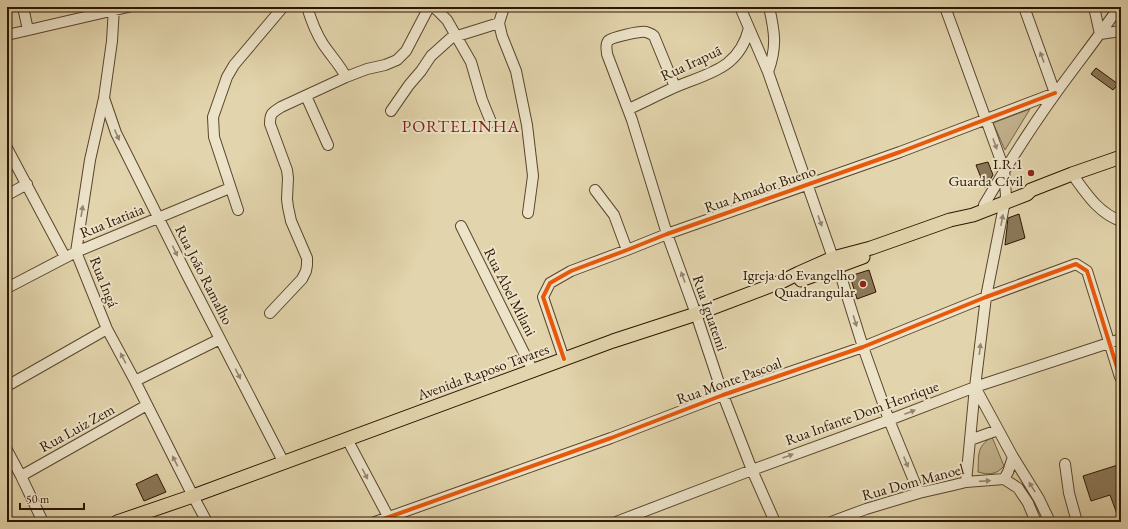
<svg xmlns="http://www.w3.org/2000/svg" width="1128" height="529" viewBox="0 0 1128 529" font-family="'EB Garamond',serif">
<rect width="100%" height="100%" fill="#e2d4ac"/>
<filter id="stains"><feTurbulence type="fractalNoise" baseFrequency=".005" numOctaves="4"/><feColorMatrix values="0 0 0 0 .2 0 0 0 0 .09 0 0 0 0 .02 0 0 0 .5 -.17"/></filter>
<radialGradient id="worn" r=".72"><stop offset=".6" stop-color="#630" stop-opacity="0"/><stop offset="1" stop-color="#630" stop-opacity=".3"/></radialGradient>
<path fill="#c3b48f" stroke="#786448" d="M 1030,109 L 1005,150 L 993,123 Z
M 992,437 L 1004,466 C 996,475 989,475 978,472 C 979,455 976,447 992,437 Z"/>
<path fill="#8b7859" stroke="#2c1500" d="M 1096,68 L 1118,84 L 1113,90 L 1091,74 Z
M 988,162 L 993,175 L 985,188 L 976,165 Z
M 1019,214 L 1025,238 L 1005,245 L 1008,218 Z
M 869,270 L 876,292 L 857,299 L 850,276 Z
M 1121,464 L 1121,522 L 1120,522 L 1110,495 L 1091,501 L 1083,476 Z
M 157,474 L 166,492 L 144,501 L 136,484 Z"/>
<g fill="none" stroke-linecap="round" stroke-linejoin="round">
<g stroke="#5a452b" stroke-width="12">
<path id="minor" d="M 23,7 L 28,30
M 114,7 L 112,41 L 104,98 L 90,160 L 76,252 L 107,329 L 135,381 L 193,496 L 207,522
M 307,7 C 311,20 316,33 323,44 C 331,56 340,65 346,77
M 434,7 L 447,20 L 471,62 L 482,100 L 491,122
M 504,7 L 499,23 L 502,36 L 516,71 L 527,125 L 533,176 L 528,213
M 740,7 L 768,72 L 833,258 L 838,267 L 863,347 L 889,420 L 919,493
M 945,7 L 1004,169 L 1006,196 L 986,297 L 975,387 L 966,482
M 1024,7 L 1055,93
M 1094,7 L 1100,34
M 1100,34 L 1121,31
M 7,35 L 128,7
M 768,72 C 777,47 775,33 769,7
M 675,87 L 654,36 C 652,34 649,33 646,32 C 640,31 612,37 608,41 C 605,45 607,50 607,54 L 632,120 L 667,234 L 696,314 L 723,395 L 752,470 L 775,522
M 306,96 L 328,145
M 104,98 L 116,133 L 186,273 L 284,463
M 629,109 C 644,102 658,95 673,88 C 707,73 739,70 749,28
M 391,111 L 409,85 L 421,71 L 431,56 L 451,38 L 499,23
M 7,148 L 65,257
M 1072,174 C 1086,193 1098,213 1121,221
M 595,190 L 614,215 L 627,250
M 7,195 L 27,184
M 984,205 C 1006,167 1030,129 1056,93 C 1077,64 1099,36 1119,7
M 238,210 L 214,137 L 213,117 L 227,77 L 234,65 L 283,7
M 461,226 L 533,371
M 7,288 L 76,252 L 230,188
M 270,313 L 302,279 L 306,271 L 307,265 L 307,258 L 291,221 L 288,207 L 287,199 L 288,178 L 287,170 L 270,124 C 270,113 272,113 281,107 L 346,77 L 367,69 L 385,65 L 397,60 L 406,51 L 429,7
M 564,359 L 543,297 L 550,283 L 571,271 L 627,250 L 667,234 L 900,152 L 1055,93
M 135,381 L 220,339
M 7,386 L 107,329
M 975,387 L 1013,457 L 1039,499 L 1050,522
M 347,439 L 391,522
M 970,440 L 998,430
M 7,450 L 21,476 L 43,522
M 1065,464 L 1069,493 L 1077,522
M 21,476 L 147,405
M 1004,479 L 1018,488 L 1028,503 L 1036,522
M 1004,479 L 1008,472 L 1013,457
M 375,522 L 611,438 L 723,395 L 863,347 L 986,297 L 1076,264 L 1087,271 L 1120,377
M 616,522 L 752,470 L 889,420 L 975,387 L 1121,339
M 831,522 L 866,509 L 919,493 L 954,485 L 966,482 L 1004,479"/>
</g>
<g stroke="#2c1500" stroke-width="15">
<path id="major" d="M 801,280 L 863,257
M 117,522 L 193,496 L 613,341 L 696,314 L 783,281 L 799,273 L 833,258 L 871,248 L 950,220 L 973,215 L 1027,194 L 1031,190 L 1072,174 L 1121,157"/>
</g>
<use href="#minor" stroke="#ece3c9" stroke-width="10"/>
<use href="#major" stroke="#e2d4ac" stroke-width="13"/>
<g stroke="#ece3c9" stroke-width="6">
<path id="cycleway" d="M 564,359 L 543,297 L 550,283 L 571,271 L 627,250 L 667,234 L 900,152 L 1055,93
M 375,522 L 611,438 L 723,395 L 863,347 L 986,297 L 1076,264 L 1087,271 L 1120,377"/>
</g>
<use href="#cycleway" stroke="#e8590c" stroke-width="4"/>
</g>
<defs><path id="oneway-solid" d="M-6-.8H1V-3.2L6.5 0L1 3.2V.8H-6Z"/></defs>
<g fill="#96866f">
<use href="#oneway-solid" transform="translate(1042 57) rotate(-110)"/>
<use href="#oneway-solid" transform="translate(117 135) rotate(66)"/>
<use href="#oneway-solid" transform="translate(995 144) rotate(70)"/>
<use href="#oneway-solid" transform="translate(82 211) rotate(-81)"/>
<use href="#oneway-solid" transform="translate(1002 220) rotate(-79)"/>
<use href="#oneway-solid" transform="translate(820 221) rotate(70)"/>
<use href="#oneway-solid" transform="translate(175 251) rotate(64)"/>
<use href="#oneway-solid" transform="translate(683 277) rotate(-110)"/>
<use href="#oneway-solid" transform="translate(855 321) rotate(73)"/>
<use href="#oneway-solid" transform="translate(980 349) rotate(-83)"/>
<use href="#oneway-solid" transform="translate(123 358) rotate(-118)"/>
<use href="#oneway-solid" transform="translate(238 374) rotate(63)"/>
<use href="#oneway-solid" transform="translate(910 412) rotate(-21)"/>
<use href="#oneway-solid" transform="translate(788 456) rotate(-20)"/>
<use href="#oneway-solid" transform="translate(175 461) rotate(-117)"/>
<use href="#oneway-solid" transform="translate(906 462) rotate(68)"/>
<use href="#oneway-solid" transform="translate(365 474) rotate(62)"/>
<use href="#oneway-solid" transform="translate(985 481) rotate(-4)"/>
<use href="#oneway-solid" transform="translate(1032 487) rotate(-122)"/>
</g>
<g fill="#8f2418" stroke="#ece3c9" stroke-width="1.5">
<circle cx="1031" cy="173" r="4"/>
<circle cx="863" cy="284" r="4"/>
</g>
<g text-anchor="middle" stroke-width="4" stroke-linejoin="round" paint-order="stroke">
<g font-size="15" fill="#2c1500" stroke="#ece3c9">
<text transform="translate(691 63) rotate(-25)" y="5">Rua Irapuã</text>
<text transform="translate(760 189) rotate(-19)" y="5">Rua Amador Bueno</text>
<text transform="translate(112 221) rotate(-22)" y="5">Rua Itatiaia</text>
<text transform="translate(204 275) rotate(63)" y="5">Rua João Ramalho</text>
<text transform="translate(104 282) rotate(68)" y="5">Rua Ingá</text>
<text transform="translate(510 292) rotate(63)" y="5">Rua Abel Milani</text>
<text transform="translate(710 313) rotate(71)" y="5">Rua Iguatemi</text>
<text transform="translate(483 372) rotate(-20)" y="5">Avenida Raposo Tavares</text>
<text transform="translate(729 381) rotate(-20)" y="5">Rua Monte Pascoal</text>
<text transform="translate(862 413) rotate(-20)" y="5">Rua Infante Dom Henrique</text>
<text transform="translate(77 428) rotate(-29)" y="5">Rua Luiz Zem</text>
<text transform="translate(913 482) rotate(-15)" y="5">Rua Dom Manoel</text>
</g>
<g font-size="15" fill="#2c1500" stroke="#ece3c9" text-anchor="end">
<text x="1023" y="169">I.R.1<tspan x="1023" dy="17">Guarda Cívil</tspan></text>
<text x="855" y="280">Igreja do Evangelho<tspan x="855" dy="17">Quadrangular</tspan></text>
</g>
<g font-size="17" letter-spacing="1" fill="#7a1f14" stroke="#ece3c9">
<text x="461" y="132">PORTELINHA</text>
</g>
</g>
<rect width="1128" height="529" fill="none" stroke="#e2d4ac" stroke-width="24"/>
<rect x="8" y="8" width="1112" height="513" fill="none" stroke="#2c1500" stroke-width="2"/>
<rect x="12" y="12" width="1104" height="505" fill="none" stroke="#2c1500"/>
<path d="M20 503v6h64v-6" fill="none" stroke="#2c1500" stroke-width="2"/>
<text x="26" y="503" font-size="12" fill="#2c1500" stroke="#ece3c9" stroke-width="3" paint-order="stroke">50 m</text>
<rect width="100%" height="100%" filter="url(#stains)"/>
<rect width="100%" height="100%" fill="url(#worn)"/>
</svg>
